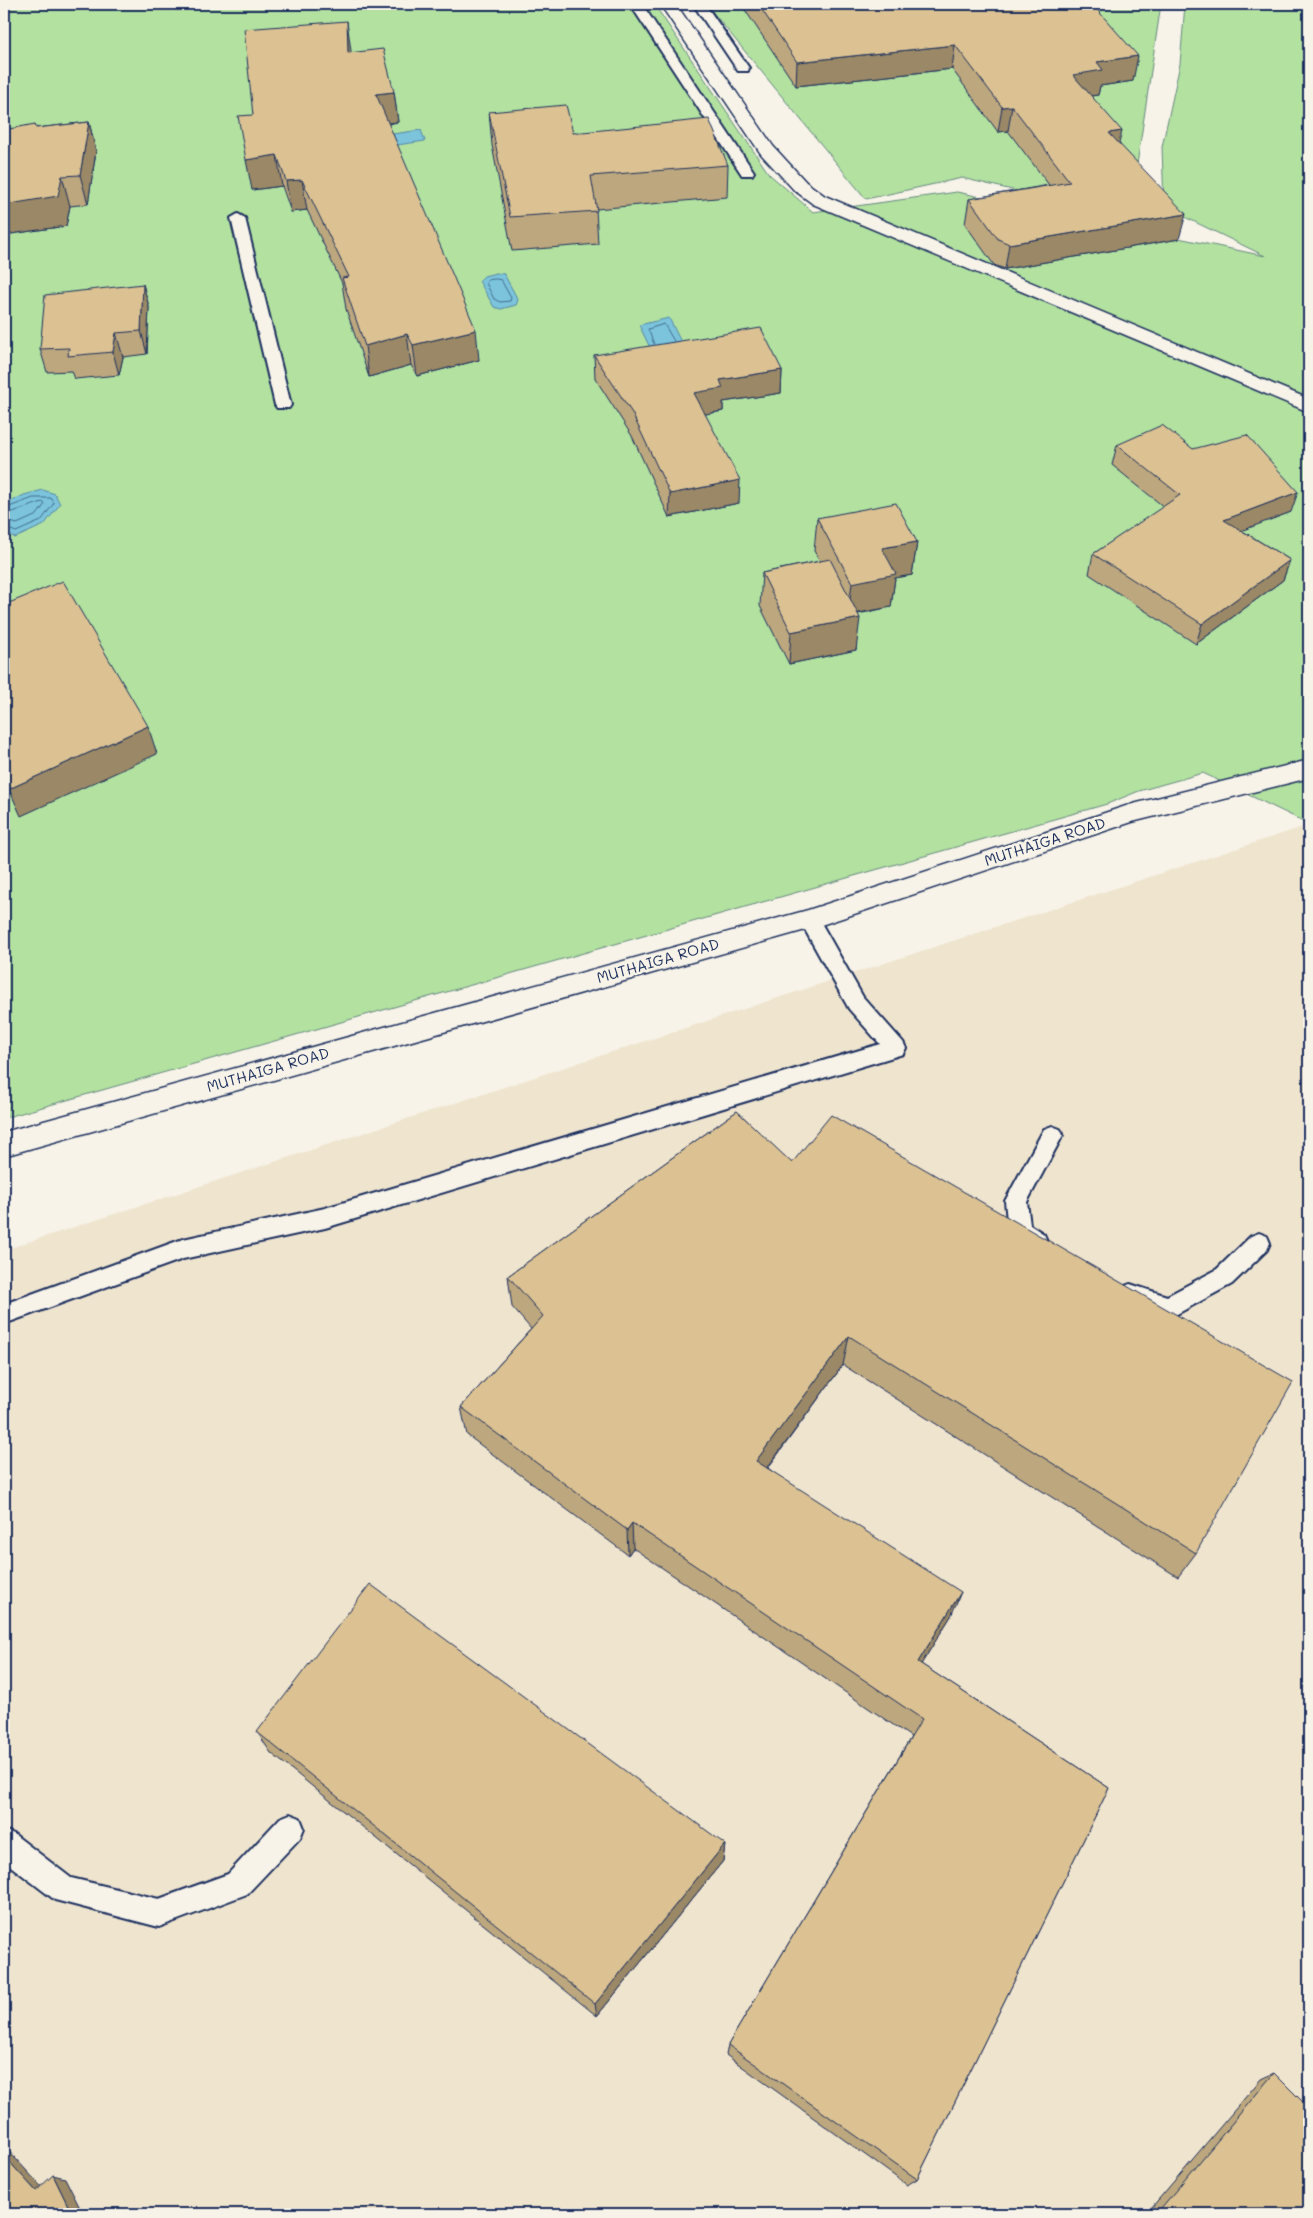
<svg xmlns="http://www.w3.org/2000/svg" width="1313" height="2218" viewBox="0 0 1313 2218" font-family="Mali,sans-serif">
<rect width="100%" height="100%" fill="#f7f3e8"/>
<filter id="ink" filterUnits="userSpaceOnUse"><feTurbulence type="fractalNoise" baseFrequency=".02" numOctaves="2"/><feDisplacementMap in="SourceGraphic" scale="10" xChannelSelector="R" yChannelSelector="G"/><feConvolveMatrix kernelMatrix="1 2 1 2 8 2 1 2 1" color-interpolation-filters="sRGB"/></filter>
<g filter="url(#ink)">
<path fill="#efe4ce" d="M 1306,826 L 1309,835 L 1309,2214 L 4,2214 L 4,1250 Z"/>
<path fill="#b2e1a0" stroke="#66887f" d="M 4,4 L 654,4 L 769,174 L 813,212 L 957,192 L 1265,256 L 1164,207 L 1162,147 L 1180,64 L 1185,4 L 1309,4 L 1309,824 L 1203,773 L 1139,791 L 1107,804 L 4,1118 Z
M 706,4 L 1161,4 L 1129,218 L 962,178 L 866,199 Z"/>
<path fill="#7bc4db" stroke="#5588a9" d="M 421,130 L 425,141 L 375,148 L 372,137 Z
M 496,273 L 504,274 L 518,300 L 516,305 L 501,309 L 494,307 L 479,281 L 484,276 Z
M 669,318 L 687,354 L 656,360 L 639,325 Z
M 43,490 L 55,494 L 60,504 L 44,525 L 15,538 L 4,531 L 4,505 L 24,495 Z"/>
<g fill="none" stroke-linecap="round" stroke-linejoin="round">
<path stroke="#416b90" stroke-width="1" d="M 496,279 L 501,280 L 511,298 L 510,301 L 500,302 L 494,299 L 486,283 L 488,280 Z
M 654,344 L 648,329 L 664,324 L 674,341
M 4,509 L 33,498 L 51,498 L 54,503 L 41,521 L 16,532 L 4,527
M 4,515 L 42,502 L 45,504 L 37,515 L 17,524 L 4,520"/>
<g stroke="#1b2f5e" stroke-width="4">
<path id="lane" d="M 630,4 L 642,4 L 754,172 L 752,175 L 742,175 Z
M 693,4 L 705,4 L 749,68 L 748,71 L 738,71 Z
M 238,214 L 245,218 L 291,405 L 289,408 L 277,408 L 275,405 L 231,218 Z
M 809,911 L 816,914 L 863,997 L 903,1042 L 906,1048 L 903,1054 L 325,1228 L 183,1259 L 4,1324 L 4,1304 L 183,1239 L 325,1208 L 880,1044 L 849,1009 L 799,919 L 802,914 Z
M 1052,1126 L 1060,1129 L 1063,1135 L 1027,1202 L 1030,1225 L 1044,1234 L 1047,1241 L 1044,1248 L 1036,1251 L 1011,1237 L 1008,1230 L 1005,1201 L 1044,1129 Z
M 1259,1233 L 1267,1236 L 1270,1243 L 1267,1250 L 1232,1284 L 1177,1314 L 1169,1317 L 1122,1301 L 1119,1294 L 1122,1287 L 1130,1284 L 1167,1296 L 1216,1270 L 1251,1236 Z
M 290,1814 L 300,1818 L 304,1828 L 300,1838 L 247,1894 L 159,1927 L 55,1900 L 4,1861 L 4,1830 L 14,1834 L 71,1878 L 159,1899 L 228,1874 L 280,1818 Z"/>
</g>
<g stroke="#1b2f5e" stroke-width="3">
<path id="street" d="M 660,4 L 676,4 L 773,146 L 806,182 L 825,196 L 1309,399 L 1309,412 L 813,204 L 794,190 L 761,154 Z"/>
</g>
<g stroke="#1b2f5e" stroke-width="3">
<path id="secondary" d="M 1309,760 L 1309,778 L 1132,822 L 809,929 L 4,1156 L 4,1132 L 808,910 L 1129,805 Z"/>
</g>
<use href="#lane" fill="#f7f3e8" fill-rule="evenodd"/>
<use href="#street" fill="#f7f3e8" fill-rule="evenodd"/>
<use href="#secondary" fill="#f7f3e8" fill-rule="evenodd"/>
</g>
<path fill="#bda77e" stroke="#1b2f5e" d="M 741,4 L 1092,4 L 1133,81 L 1100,86 L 1098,95 L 1091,96 L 1119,143 L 1179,239 L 1005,269 L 994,265 L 965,224 L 969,199 L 1049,185 L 1008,131 L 998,132 L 952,69 L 796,86 Z
M 351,53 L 394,92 L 398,122 L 388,124 L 479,360 L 417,376 L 411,365 L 369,377 L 346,309 L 342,283 L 307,210 L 291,212 L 282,186 L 252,190 Z
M 489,112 L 573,133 L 728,165 L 727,197 L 596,209 L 598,244 L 512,251 L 492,145 Z
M 89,122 L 96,151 L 88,204 L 70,206 L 66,226 L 4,235 L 35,124 L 36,128 Z
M 143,284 L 149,307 L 147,354 L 123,357 L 119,375 L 75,379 L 72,371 L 47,372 L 40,349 Z
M 594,355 L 782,370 L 781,393 L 723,402 L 723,411 L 705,414 L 739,503 L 669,517 L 632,436 L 595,378 Z
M 1117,445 L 1193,449 L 1291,512 L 1241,530 L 1290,560 L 1283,580 L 1196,644 L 1089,574 L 1093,554 L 1164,507 L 1112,465 Z
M 817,518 L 917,542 L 912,575 L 895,578 L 891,607 L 858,614 L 856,650 L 789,664 L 760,606 L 762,573 L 820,561 L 814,551 Z
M 737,1111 L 1196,1553 L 1178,1577 L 843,1365 L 768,1468 L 951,1616 L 921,1664 L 1109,1788 L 917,2179 L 907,2185 L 726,2055 L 728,2045 L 911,1737 L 633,1548 L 628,1555 L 467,1435 L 461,1407 L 531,1329 L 512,1307 L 508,1276 Z
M 257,1732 L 725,1844 L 723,1861 L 597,2016 L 271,1753 Z
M 1274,2073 L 1303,2129 L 1306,2205 L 1309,2214 L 1146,2214 L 1261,2079 Z"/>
<path fill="#9a8866" stroke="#1b2f5e" d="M 347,21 L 351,51 L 352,83 L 348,53 Z
M 955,45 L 952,69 L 796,86 L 797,62 Z
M 1138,56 L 1133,81 L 1100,86 L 1098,95 L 1068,99 L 1073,75 L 1097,62 Z
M 394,92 L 398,122 L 380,124 L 376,94 Z
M 1012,106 L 1008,131 L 998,132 L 1002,107 Z
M 89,122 L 96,151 L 88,204 L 80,175 Z
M 1122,131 L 1116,156 L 1109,133 Z
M 277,155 L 282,186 L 252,190 L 246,160 Z
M 62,176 L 70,206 L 66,226 L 4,235 L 4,205 Z
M 302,180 L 307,210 L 291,212 L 286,181 Z
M 1186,214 L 1179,239 L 1005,269 L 1009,244 Z
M 143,284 L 149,307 L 147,354 L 141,331 Z
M 476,330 L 479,360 L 417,376 L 413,345 Z
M 116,333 L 123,357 L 119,375 L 113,352 Z
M 407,334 L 411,365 L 369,377 L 365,346 Z
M 782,370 L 781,393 L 723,402 L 723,411 L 694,416 L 694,393 L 720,380 Z
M 740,480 L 739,503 L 669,517 L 670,494 Z
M 1298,492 L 1291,512 L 1217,540 L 1224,520 Z
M 917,542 L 912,575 L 895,578 L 891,607 L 848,615 L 852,583 L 882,548 Z
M 1290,560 L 1283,580 L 1196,644 L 1202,624 Z
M 860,618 L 856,650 L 789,664 L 791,632 Z
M 148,726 L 157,754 L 21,816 L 9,789 Z
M 849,1336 L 843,1365 L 753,1487 L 756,1461 Z
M 632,1523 L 633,1548 L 628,1555 L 627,1530 Z
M 961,1592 L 951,1616 L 909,1684 L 918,1662 Z
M 725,1844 L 723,1861 L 597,2016 L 595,2004 Z
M 4,2146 L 48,2194 L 36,2191 L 4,2156 Z
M 53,2175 L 65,2178 L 83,2214 L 72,2214 Z"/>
<path fill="#dcc292" stroke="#1b2f5e" d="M 758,4 L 1092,4 L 1138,56 L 1097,62 L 1103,70 L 1073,75 L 1122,131 L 1109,133 L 1186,214 L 1009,244 L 998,239 L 969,199 L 1070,182 L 1012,106 L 1002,107 L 955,45 L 797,62 Z
M 347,21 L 348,53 L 383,49 L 394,92 L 376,94 L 476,330 L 413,345 L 407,334 L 365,346 L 342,278 L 349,277 L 302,180 L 286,181 L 277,155 L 246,160 L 238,116 L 253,115 L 244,29 Z
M 566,105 L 573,133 L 709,119 L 728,165 L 591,176 L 597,211 L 510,217 L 489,112 Z
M 89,122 L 80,175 L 62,176 L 58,196 L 4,205 L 4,130 L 35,124 L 36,128 Z
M 143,284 L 141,331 L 116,333 L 113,352 L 68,356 L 69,348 L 40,349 L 45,295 Z
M 761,328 L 782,370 L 720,380 L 723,388 L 694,393 L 740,480 L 670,494 L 632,413 L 594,355 Z
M 1162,425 L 1193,449 L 1247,435 L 1298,492 L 1224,520 L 1290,560 L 1202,624 L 1093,554 L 1180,495 L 1117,445 Z
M 896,503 L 917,542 L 882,548 L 896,574 L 852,583 L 817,518 Z
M 830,559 L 860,618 L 791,632 L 762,573 Z
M 63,581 L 148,726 L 9,789 L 4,767 L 4,605 Z
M 737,1111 L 792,1163 L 831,1115 L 1293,1382 L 1196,1553 L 849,1336 L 756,1461 L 961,1592 L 918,1662 L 1109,1788 L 917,2179 L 728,2045 L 922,1719 L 632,1523 L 627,1530 L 461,1407 L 543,1316 L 508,1276 Z
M 370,1584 L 725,1844 L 595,2004 L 257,1732 Z
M 1274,2073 L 1309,2108 L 1309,2113 L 1303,2129 L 1309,2137 L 1309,2201 L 1306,2205 L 1309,2209 L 1309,2214 L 1156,2214 Z
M 4,2156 L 36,2191 L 53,2175 L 72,2214 L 4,2214 Z"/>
</g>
<g text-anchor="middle" stroke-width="5" stroke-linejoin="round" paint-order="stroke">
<g font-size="15" fill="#1b2f5e" stroke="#f7f3e8">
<text transform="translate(1045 842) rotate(-18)" y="5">MUTHAIGA ROAD</text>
<text transform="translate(658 961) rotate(-16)" y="5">MUTHAIGA ROAD</text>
<text transform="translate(268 1070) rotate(-16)" y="5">MUTHAIGA ROAD</text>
</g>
</g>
<rect width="1313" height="2218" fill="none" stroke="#f7f3e8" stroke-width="20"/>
<rect x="10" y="10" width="1293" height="2198" fill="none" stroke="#1b2f5e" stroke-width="2" filter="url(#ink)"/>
</svg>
